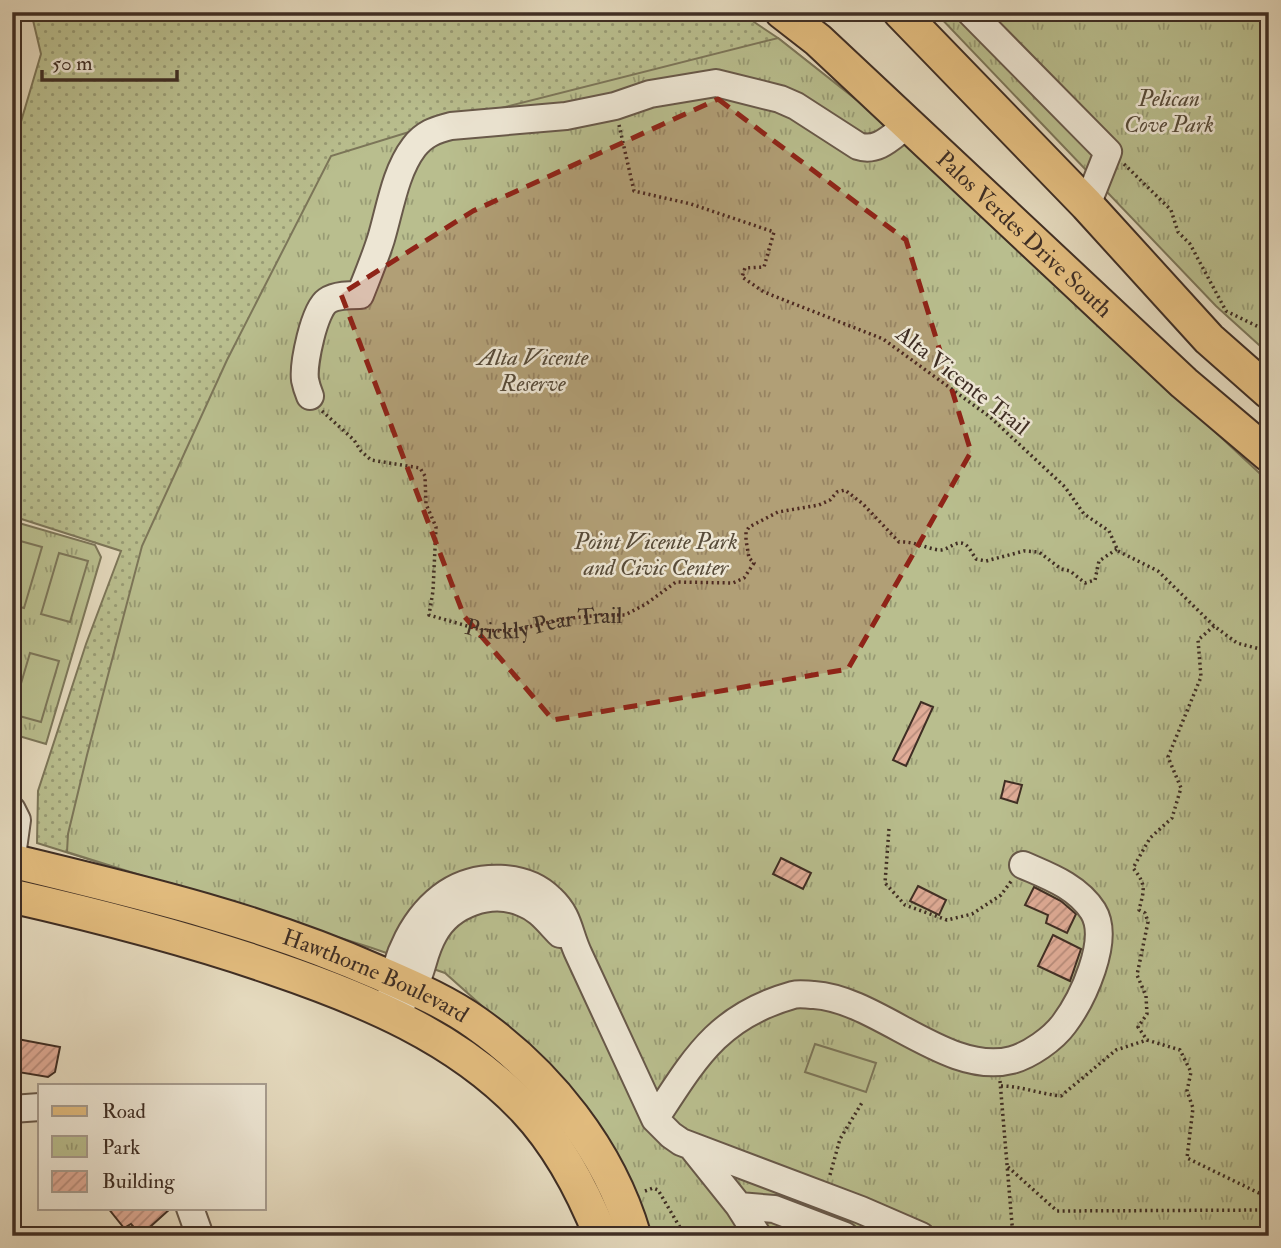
<svg xmlns="http://www.w3.org/2000/svg" width="1281" height="1248" viewBox="0 0 1281 1248" font-family="'IM FELL Double Pica',serif">
<defs>
<pattern id="grass-dots" width="8" height="8" patternUnits="userSpaceOnUse" patternTransform="scale(1.75)"><rect width="8" height="8" fill="#b9be8e"/><path d="M2 2h.1M6 6h.1" fill="none" stroke="#989b74" stroke-width="1.8" stroke-linecap="round"/></pattern>
<pattern id="park-tufts" width="24" height="20" patternUnits="userSpaceOnUse" patternTransform="scale(1.75)"><rect width="24" height="20" fill="#b9be8e"/><path d="M3 7l-1-3M5 7V3M7 7l1-3M15 17l-1-3M17 17v-4M19 17l1-3" fill="none" stroke="#989b74"/></pattern>
<pattern id="building-hatch" width="6" height="6" patternUnits="userSpaceOnUse" patternTransform="scale(1.75)"><rect width="6" height="6" fill="#e0ac97"/><path d="M-1 1l2-2M0 6l6-6M5 7l2-2" fill="none" stroke="#b78c7b"/></pattern>
</defs>
<rect width="100%" height="100%" fill="#e4d9bd"/>
<filter id="stains"><feTurbulence type="fractalNoise" baseFrequency=".00286" numOctaves="4"/><feColorMatrix values="0 0 0 0 .2 0 0 0 0 .09 0 0 0 0 .02 0 0 0 .5 -.17"/></filter>
<radialGradient id="worn" r=".72"><stop offset=".6" stop-color="#630" stop-opacity="0"/><stop offset="1" stop-color="#630" stop-opacity=".3"/></radialGradient>
<path fill="url(#grass-dots)" stroke="#7c7659" stroke-width="2" d="M 24,12 L 739,12 L 778,38 L 868,109 L 1269,1236 L 583,935 L 369,947 L 37,843 L 38,791 L 86,644 L 121,551 L 12,516 L 12,152 L 41,54 L 32,16 Z"/>
<path fill="url(#park-tufts)" stroke="#7c7659" stroke-width="2" d="M 935,12 L 1269,12 L 1269,354 L 1216,306 Z
M 778,38 L 868,109 L 1269,482 L 1269,1236 L 650,1236 L 536,1054 L 445,973 L 369,947 L 67,852 L 68,834 L 87,755 L 142,546 L 227,360 L 331,156 L 422,128 Z
M 12,521 L 95,545 L 101,557 L 46,744 L 12,734 Z"/>
<path fill="#b9be8e" stroke="#7c7659" stroke-width="2" d="M 13,539 L 42,547 L 24,608 L 12,605 Z
M 59,553 L 88,561 L 70,622 L 41,614 Z
M 30,653 L 59,661 L 41,722 L 12,714 Z
M 815,1044 L 876,1063 L 866,1092 L 805,1072 Z"/>
<path fill="url(#building-hatch)" stroke="#3f2e24" stroke-width="2" d="M 921,702 L 933,707 L 906,766 L 893,760 Z
M 1005,781 L 1022,785 L 1017,803 L 1001,798 Z
M 781,858 L 811,873 L 803,889 L 773,874 Z
M 918,886 L 946,900 L 939,915 L 910,901 Z
M 1034,887 L 1061,901 L 1076,914 L 1067,933 L 1046,923 L 1048,915 L 1025,905 Z
M 1053,935 L 1081,949 L 1070,981 L 1038,966 Z
M 12,1038 L 60,1047 L 55,1072 L 48,1077 L 12,1071 Z
M 108,1208 L 171,1208 L 141,1235 L 131,1224 L 124,1228 Z"/>
<g fill="none" stroke-linecap="round" stroke-linejoin="round">
<g stroke="#68594a" stroke-width="30">
<path id="minor" d="M 970,12 L 1108,152 L 1087,205
M 310,396 C 308,391 306,385 305,380 C 303,364 314,310 327,301 C 336,295 350,295 360,295 C 367,277 375,258 381,239 C 390,209 395,172 414,147 C 424,134 435,130 451,126 L 566,116 L 615,106 L 650,94 L 716,83 L 780,99 L 796,106 L 858,146 C 878,153 892,136 907,125
M 12,810 L 17,820 L 12,856
M 391,997 C 394,958 414,915 447,893 C 477,873 525,873 551,899 C 570,917 568,932 579,955 C 604,1010 630,1064 655,1119 L 671,1135 L 681,1142 L 861,1210 L 921,1236
M 403,1001 C 424,979 420,958 434,934 C 450,904 491,889 523,903 C 539,909 548,922 560,934
M 12,1109 L 40,1107
M 655,1119 C 695,1058 718,1016 793,995 C 800,993 807,995 814,995 C 878,999 948,1077 1012,1060 C 1030,1055 1053,1039 1064,1024 C 1082,1000 1111,940 1093,911 C 1077,886 1048,876 1023,865
M 691,1146 L 739,1206 L 774,1209 L 845,1236
M 739,1206 L 758,1236
M 190,1208 L 200,1236"/>
</g>
<g stroke="#3f2e24" stroke-width="37">
<g id="major">
<path id="s2" d="M 782,12 L 818,40 L 1184,383 L 1269,455"/>
<path d="M 900,12 L 1087,205 L 1209,339 L 1269,392"/>
<path id="s3" d="M 12,861 C 136,891 260,920 377,972 C 411,987 445,1001 476,1023 C 548,1074 609,1150 634,1236"/>
<path d="M 12,896 C 100,916 187,938 273,968 C 364,999 457,1037 525,1109 C 558,1144 583,1191 601,1236"/>
</g>
</g>
<g stroke="#3f2e24" stroke-width="3.5" stroke-dasharray="2 3.5" stroke-linecap="butt">
<path d="M 619,125 L 634,191 L 691,204 L 774,232 L 764,267 L 745,268 L 742,277 L 764,292 L 883,339 L 990,417 L 1065,487 L 1084,514 L 1109,531 L 1118,551 L 1158,571 L 1214,626 L 1237,643 L 1260,649 L 1269,647"/>
<path d="M 1124,164 L 1171,210 L 1178,232 L 1190,244 L 1226,311 L 1269,332"/>
<path id="s1" d="M 322,411 L 354,440 L 361,451 L 371,460 L 420,468 L 425,476 L 426,504 L 436,527 L 433,591 L 429,615 L 481,630 L 500,631 L 517,630 L 562,619 L 601,615 L 625,615 L 646,604 L 676,582 L 733,583 L 744,578 L 754,563 L 749,558 L 746,540 L 746,532 L 749,527 L 778,512 L 819,505 L 830,500 L 837,492 L 845,490 L 863,504 L 899,542 C 914,541 925,548 939,550 C 949,551 956,538 966,545 C 970,548 973,555 976,559 L 986,561 L 1024,551 L 1039,552 L 1061,569 L 1070,571 L 1085,583 L 1095,580 L 1099,561 L 1117,549"/>
<path d="M 1214,626 L 1198,640 L 1201,677 L 1168,757 L 1181,788 L 1172,818 L 1150,838 L 1133,868 C 1147,885 1144,890 1139,910 L 1145,913 L 1148,922 L 1137,975 L 1146,996 L 1147,1014 L 1138,1027 L 1147,1040 L 1180,1050 L 1191,1072 L 1187,1091 L 1193,1108 L 1187,1158 L 1269,1198"/>
<path d="M 889,829 L 885,883 L 905,905 L 947,920 L 972,914 L 1001,895 L 1012,880"/>
<path d="M 1000,1081 L 1013,1236"/>
<path d="M 1001,1086 C 1021,1086 1040,1094 1061,1096 L 1116,1050 L 1147,1040"/>
<path d="M 1008,1167 L 1057,1211 L 1269,1210"/>
<path d="M 830,1175 L 840,1139 L 863,1101"/>
<path d="M 645,1191 L 653,1188 L 658,1190 L 685,1236"/>
</g>
<use href="#minor" stroke="#ede6d4" stroke-width="26"/>
<use href="#major" stroke="#e2bc7e" stroke-width="33"/>
</g>
<path fill="#8f2418" fill-opacity="0.2" stroke="#8f2418" stroke-width="5" stroke-dasharray="14 9" stroke-linejoin="round" d="M 718,99 L 906,240 L 971,452 L 848,669 L 553,720 L 464,616 L 341,294 L 473,211 Z"/>
<g text-anchor="middle" stroke-width="5" stroke-linejoin="round" paint-order="stroke">
<g font-size="23" font-style="italic" fill="#574b39" stroke="#ede6d4">
<text x="1169" y="106">Pelican<tspan x="1169" dy="26">Cove Park</tspan></text>
<text x="533" y="365">Alta Vicente<tspan x="533" dy="26">Reserve</tspan></text>
<text x="656" y="549">Point Vicente Park<tspan x="656" dy="26">and Civic Center</tspan></text>
</g>
<g font-size="23" fill="#3f2e24" stroke="#ede6d4">
<text dy="8" stroke="none"><textPath href="#s2" startOffset="329">Palos Verdes Drive South</textPath></text>
<text transform="translate(963 380) rotate(38)" y="8">Alta Vicente Trail</text>
<text dy="8" stroke="none"><textPath href="#s1" startOffset="388">Prickly Pear Trail</textPath></text>
<text dy="8" stroke="none"><textPath href="#s3" startOffset="382">Hawthorne Boulevard</textPath></text>
</g>
</g>
<rect width="1281" height="1248" fill="none" stroke="#e4d9bd" stroke-width="42"/>
<rect x="14" y="14" width="1253" height="1220" fill="none" stroke="#3f2e24" stroke-width="3.5"/>
<rect x="21" y="21" width="1239" height="1206" fill="none" stroke="#3f2e24" stroke-width="2"/>
<rect x="38" y="1084" width="228" height="126" fill="#ede6d4" stroke="#a79c8e" stroke-width="2"/>
<rect x="52" y="1106" width="35" height="10" fill="#e2bc7e" stroke="#a79c8e" stroke-width="2"/>
<text x="102" y="1118" font-size="21" fill="#3f2e24">Road</text>
<rect x="52" y="1136" width="35" height="21" fill="url(#park-tufts)" stroke="#a79c8e" stroke-width="2"/>
<text x="102" y="1154" font-size="21" fill="#3f2e24">Park</text>
<rect x="52" y="1171" width="35" height="21" fill="url(#building-hatch)" stroke="#a79c8e" stroke-width="2"/>
<text x="102" y="1188" font-size="21" fill="#3f2e24">Building</text>
<path d="M42 70v10h135v-10" fill="none" stroke="#3f2e24" stroke-width="3.5"/>
<text x="52" y="70" font-size="21" fill="#3f2e24" stroke="#ede6d4" stroke-width="5" paint-order="stroke">50 m</text>
<rect width="100%" height="100%" filter="url(#stains)"/>
<rect width="100%" height="100%" fill="url(#worn)"/>
</svg>
